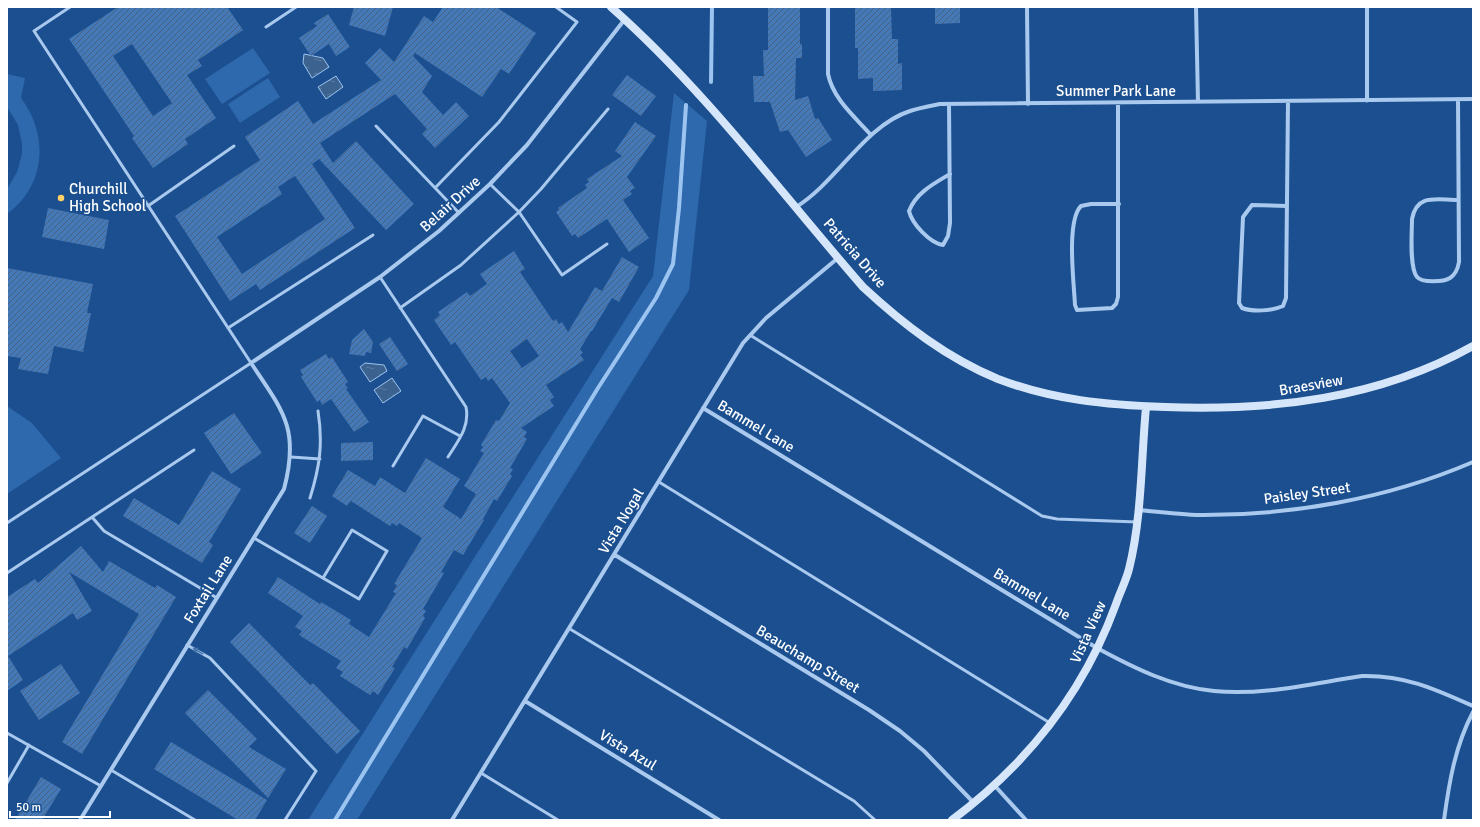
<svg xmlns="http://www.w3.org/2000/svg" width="1480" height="827" viewBox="0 0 1480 827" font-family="Signika,sans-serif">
<defs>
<pattern id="water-ripples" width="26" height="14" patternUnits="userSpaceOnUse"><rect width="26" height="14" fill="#3c6290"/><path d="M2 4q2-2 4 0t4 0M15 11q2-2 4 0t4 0" fill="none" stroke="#597aa1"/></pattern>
<pattern id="building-hatch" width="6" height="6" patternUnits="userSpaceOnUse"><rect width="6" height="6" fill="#4478b7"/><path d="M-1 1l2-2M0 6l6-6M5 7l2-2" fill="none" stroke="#486282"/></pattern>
</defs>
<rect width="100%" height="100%" fill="#1b4f8f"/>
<path fill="#2e69ad" d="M 253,48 L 270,73 L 222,104 L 205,79 Z
M 7,74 L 25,78 L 21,98 C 49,135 46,186 7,214 L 7,189 L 17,172 L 22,154 L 22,144 L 18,125 L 7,107 Z
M 268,78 L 280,97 L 240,123 L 228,104 Z
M 674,93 L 707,121 L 689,290 L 357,820 L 308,820 L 653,276 Z
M 7,406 L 32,423 L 61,458 L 7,494 Z"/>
<path fill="url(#water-ripples)" stroke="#9cc4f0" d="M 304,54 L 323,58 L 329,67 L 312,78 L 303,63 Z
M 336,76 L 343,87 L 326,99 L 318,87 Z
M 365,363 L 384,365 L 387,371 L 370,382 L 360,367 Z
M 392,378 L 401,391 L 383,403 L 374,390 Z"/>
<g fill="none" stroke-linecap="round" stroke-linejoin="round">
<path stroke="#9cc4f0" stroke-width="4" d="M 711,82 L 712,7
M 335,820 L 598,388 L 656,298 L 673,264 L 679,208 L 686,105"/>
</g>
<path fill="url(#building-hatch)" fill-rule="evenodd" d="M 118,7 L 227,7 L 243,30 L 198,60 L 202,66 L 187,75 L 216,118 L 185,139 L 188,144 L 153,168 L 132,138 L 134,136 L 69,39 ZM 132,44 L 172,103 L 153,116 L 113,56 Z
M 354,7 L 393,7 L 385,36 L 349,25 Z
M 443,7 L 496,7 L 536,33 L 509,74 L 501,69 L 482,97 L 415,53 L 413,56 L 432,76 L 422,92 L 443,115 L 456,102 L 469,116 L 435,148 L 422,134 L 427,129 L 395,94 L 320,143 L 333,163 L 356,141 L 414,204 L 386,230 L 319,159 L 312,164 L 355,228 L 260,290 L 256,284 L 230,301 L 175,216 L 260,160 L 245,137 L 298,101 L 313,124 L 381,80 L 365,63 L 380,48 L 394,62 L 424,16 L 433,22 ZM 295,176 L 325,219 L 242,274 L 217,237 L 282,194 L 278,187 Z
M 768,7 L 800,7 L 800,44 L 802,44 L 802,58 L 796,58 L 795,100 L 808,96 L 815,119 L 818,118 L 832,140 L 806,157 L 788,130 L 780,132 L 770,102 L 754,102 L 753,76 L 764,76 L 763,50 L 768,50 Z
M 889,7 L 891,8 L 892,39 L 898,39 L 898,64 L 902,63 L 902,90 L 873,91 L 873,78 L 858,79 L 858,48 L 855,48 L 855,8 Z
M 935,7 L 960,7 L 960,23 L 935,24 Z
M 328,14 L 350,47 L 336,56 L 329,44 L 311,56 L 299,38 L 317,26 L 314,23 Z
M 627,75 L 656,96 L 641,116 L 612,95 Z
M 635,122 L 656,136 L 627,177 L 635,188 L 630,191 L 632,194 L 623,200 L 649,238 L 629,252 L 607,219 L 578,238 L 575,234 L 572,236 L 556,212 L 559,210 L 558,208 L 587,188 L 585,185 L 589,182 L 587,179 L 622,156 L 615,151 Z
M 48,208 L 109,220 L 104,249 L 42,237 Z
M 514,251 L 525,269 L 520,272 L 553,321 L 556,319 L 559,324 L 562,322 L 568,332 L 595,287 L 602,291 L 622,257 L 639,267 L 619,302 L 612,298 L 592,331 L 591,331 L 580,349 L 583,353 L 580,355 L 584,360 L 546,385 L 554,397 L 550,400 L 554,406 L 521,428 L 527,432 L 524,437 L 527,439 L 510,468 L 513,469 L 510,474 L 512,476 L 497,501 L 494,499 L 483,519 L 484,520 L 463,555 L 454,550 L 441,572 L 444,573 L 423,609 L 426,611 L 423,616 L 425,618 L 407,649 L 404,647 L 392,667 L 395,668 L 378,695 L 373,691 L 370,695 L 340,676 L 343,672 L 336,668 L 341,661 L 299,635 L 302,631 L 295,627 L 303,616 L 268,593 L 278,577 L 320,604 L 321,602 L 351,620 L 349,624 L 369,637 L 396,593 L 393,592 L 397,585 L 394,584 L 422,538 L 399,523 L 397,526 L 392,523 L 390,526 L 351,501 L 347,506 L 332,496 L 348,470 L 375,486 L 380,477 L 405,493 L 426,458 L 460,479 L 443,507 L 461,519 L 476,494 L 464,486 L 484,453 L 480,451 L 483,447 L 481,445 L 496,420 L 499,421 L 510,403 L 492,378 L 488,381 L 486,377 L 481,380 L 455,342 L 451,345 L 434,320 L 440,315 L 438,312 L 467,292 L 470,296 L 487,284 L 480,274 ZM 527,339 L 539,356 L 522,368 L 510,351 Z
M 7,268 L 93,284 L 87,313 L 91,313 L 83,352 L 54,346 L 48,374 L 18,369 L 21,358 L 7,356 Z
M 364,329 L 373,342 L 371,353 L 366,352 L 365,356 L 349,354 L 352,340 Z
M 390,337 L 408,364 L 397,371 L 379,344 Z
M 326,354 L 329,359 L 332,357 L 348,382 L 345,384 L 348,388 L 346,389 L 369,422 L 354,432 L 331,399 L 322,405 L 320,400 L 317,402 L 301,377 L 303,375 L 300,370 Z
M 234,413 L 262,453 L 231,474 L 204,433 Z
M 373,442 L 373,460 L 341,461 L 341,443 Z
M 212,471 L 241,489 L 209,542 L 213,545 L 202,563 L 123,516 L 134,498 L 179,525 Z
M 312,506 L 327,516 L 310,543 L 294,533 Z
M 81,546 L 103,572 L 109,561 L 155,588 L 157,585 L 176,597 L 82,754 L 62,742 L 139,614 L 69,572 L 92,611 L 77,620 L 73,613 L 8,656 L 23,680 L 7,691 L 7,597 L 35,579 L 38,583 Z
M 249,623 L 310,685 L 313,683 L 360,731 L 337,754 L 230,642 Z
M 61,664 L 80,693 L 39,720 L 20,691 Z
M 208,690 L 257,739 L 249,747 L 286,769 L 268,798 L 185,713 Z
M 171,742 L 267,800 L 255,820 L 238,820 L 154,769 Z
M 41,777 L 61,789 L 42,820 L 15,820 Z"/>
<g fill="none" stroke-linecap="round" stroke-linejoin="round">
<path stroke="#a9c9ee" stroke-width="3" d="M 266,27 L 296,7
M 376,126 L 459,213
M 490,184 L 519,212 L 562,275 L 607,244
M 435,188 L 499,122 L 577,22 L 556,7
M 148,206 L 234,146
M 380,277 L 466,407 C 470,427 458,441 448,457
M 400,308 L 461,265 L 519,212 L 541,189 L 608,109
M 228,328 L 373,235
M 750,335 L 1042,516 L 1057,519 L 1137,522
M 291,457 L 320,459
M 393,466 L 423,416 L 460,436
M 659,482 L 1050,723
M 310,498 C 320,466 323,443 318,411
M 92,517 L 104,531 L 217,598
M 7,523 L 251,363 L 34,31 L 70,7
M 254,538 L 359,599 L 387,551 L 352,530 L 323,578
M 7,573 L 194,450
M 570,629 L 826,784 L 854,801 L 875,820
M 187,645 L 210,658 L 316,771 L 285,820
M 7,733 L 101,786
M 111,770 L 195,820
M 481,773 L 558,820
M 7,783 L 29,745"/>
<path stroke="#a9c9ee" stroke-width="4" d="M 828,7 L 828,74 C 833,99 855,117 871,135
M 1027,7 L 1028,104
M 1196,7 L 1198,102
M 1367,7 L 1367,101
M 1458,99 L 1459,262 C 1458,268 1456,274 1450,278 C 1444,282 1422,283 1417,277 C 1409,267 1412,232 1412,219 C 1417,193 1437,200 1458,200
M 1118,103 L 1118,297 L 1116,304 L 1112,308 L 1077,310 L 1075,305 C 1074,283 1066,221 1081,206 L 1091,204 L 1119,204
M 949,104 L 950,223 L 948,236 L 943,245 C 930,243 912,224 909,211 C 916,193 933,184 950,174
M 1287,206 L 1252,205 L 1243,217 L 1239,303 L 1242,308 C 1253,312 1272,311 1283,306 L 1286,298 L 1288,101
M 796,207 C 837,182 864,126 910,111 C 919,108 930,106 940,104 L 1473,99
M 703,408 L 1097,648 C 1134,668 1172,687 1214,691 C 1263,696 1314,683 1362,676 C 1405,675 1435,689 1473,706
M 1139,510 C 1158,512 1177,514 1196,515 C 1290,516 1387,499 1473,462
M 615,555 L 869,710 L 900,731 L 924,751 L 974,803
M 525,701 L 719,820
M 995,786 L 1026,820
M 80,820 L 284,489 C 300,429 283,411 251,363 L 380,277 L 439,231 L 490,184 L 527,145 L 625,19
M 452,820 L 743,343 L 766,318 L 838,258
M 1444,820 C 1449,783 1455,746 1473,712"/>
<path stroke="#d6e6fa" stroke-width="8" d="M 611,7 C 706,91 781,193 863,287 C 904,325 947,358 998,379 C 1053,400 1107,405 1165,407 C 1272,411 1378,399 1473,346
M 952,820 C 1027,764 1084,692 1116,604 C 1120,592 1126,581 1129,569 C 1142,517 1141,461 1146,407"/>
</g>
<defs><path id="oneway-solid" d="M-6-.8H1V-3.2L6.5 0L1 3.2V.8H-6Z"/></defs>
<use fill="#4674ac" href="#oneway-solid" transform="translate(198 651) rotate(-149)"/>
<circle fill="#ffd166" stroke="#1b4f8f" stroke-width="1.5" cx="61" cy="198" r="4"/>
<g text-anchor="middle" stroke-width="3.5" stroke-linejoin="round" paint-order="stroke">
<g font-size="15" fill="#fff" stroke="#1b4f8f">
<text x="1116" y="96">Summer Park Lane</text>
<text transform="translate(450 204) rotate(-42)" y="5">Belair Drive</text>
<text transform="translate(855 253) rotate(49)" y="5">Patricia Drive</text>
<text transform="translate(1311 385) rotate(-10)" y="5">Braesview</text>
<text transform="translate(756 426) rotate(31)" y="5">Bammel Lane</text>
<text transform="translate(1307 493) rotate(-8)" y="5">Paisley Street</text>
<text transform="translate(621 521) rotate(-59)" y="5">Vista Nogal</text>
<text transform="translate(208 589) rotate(-58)" y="5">Foxtail Lane</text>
<text transform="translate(1032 594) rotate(31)" y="5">Bammel Lane</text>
<text transform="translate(1088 632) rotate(-66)" y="5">Vista View</text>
<text transform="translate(808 659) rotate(31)" y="5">Beauchamp Street</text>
<text transform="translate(628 750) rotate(31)" y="5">Vista Azul</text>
</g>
<g font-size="15" fill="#fff" stroke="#1b4f8f" text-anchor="start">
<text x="69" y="194">Churchill<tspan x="69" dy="17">High School</tspan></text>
</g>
</g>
<rect width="1480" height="827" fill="none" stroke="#ffffff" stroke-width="16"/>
<path d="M10 811v6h100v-6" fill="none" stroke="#ffffff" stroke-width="2"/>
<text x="16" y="811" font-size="12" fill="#ffffff" stroke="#1b4f8f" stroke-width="3" paint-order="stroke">50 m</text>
</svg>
